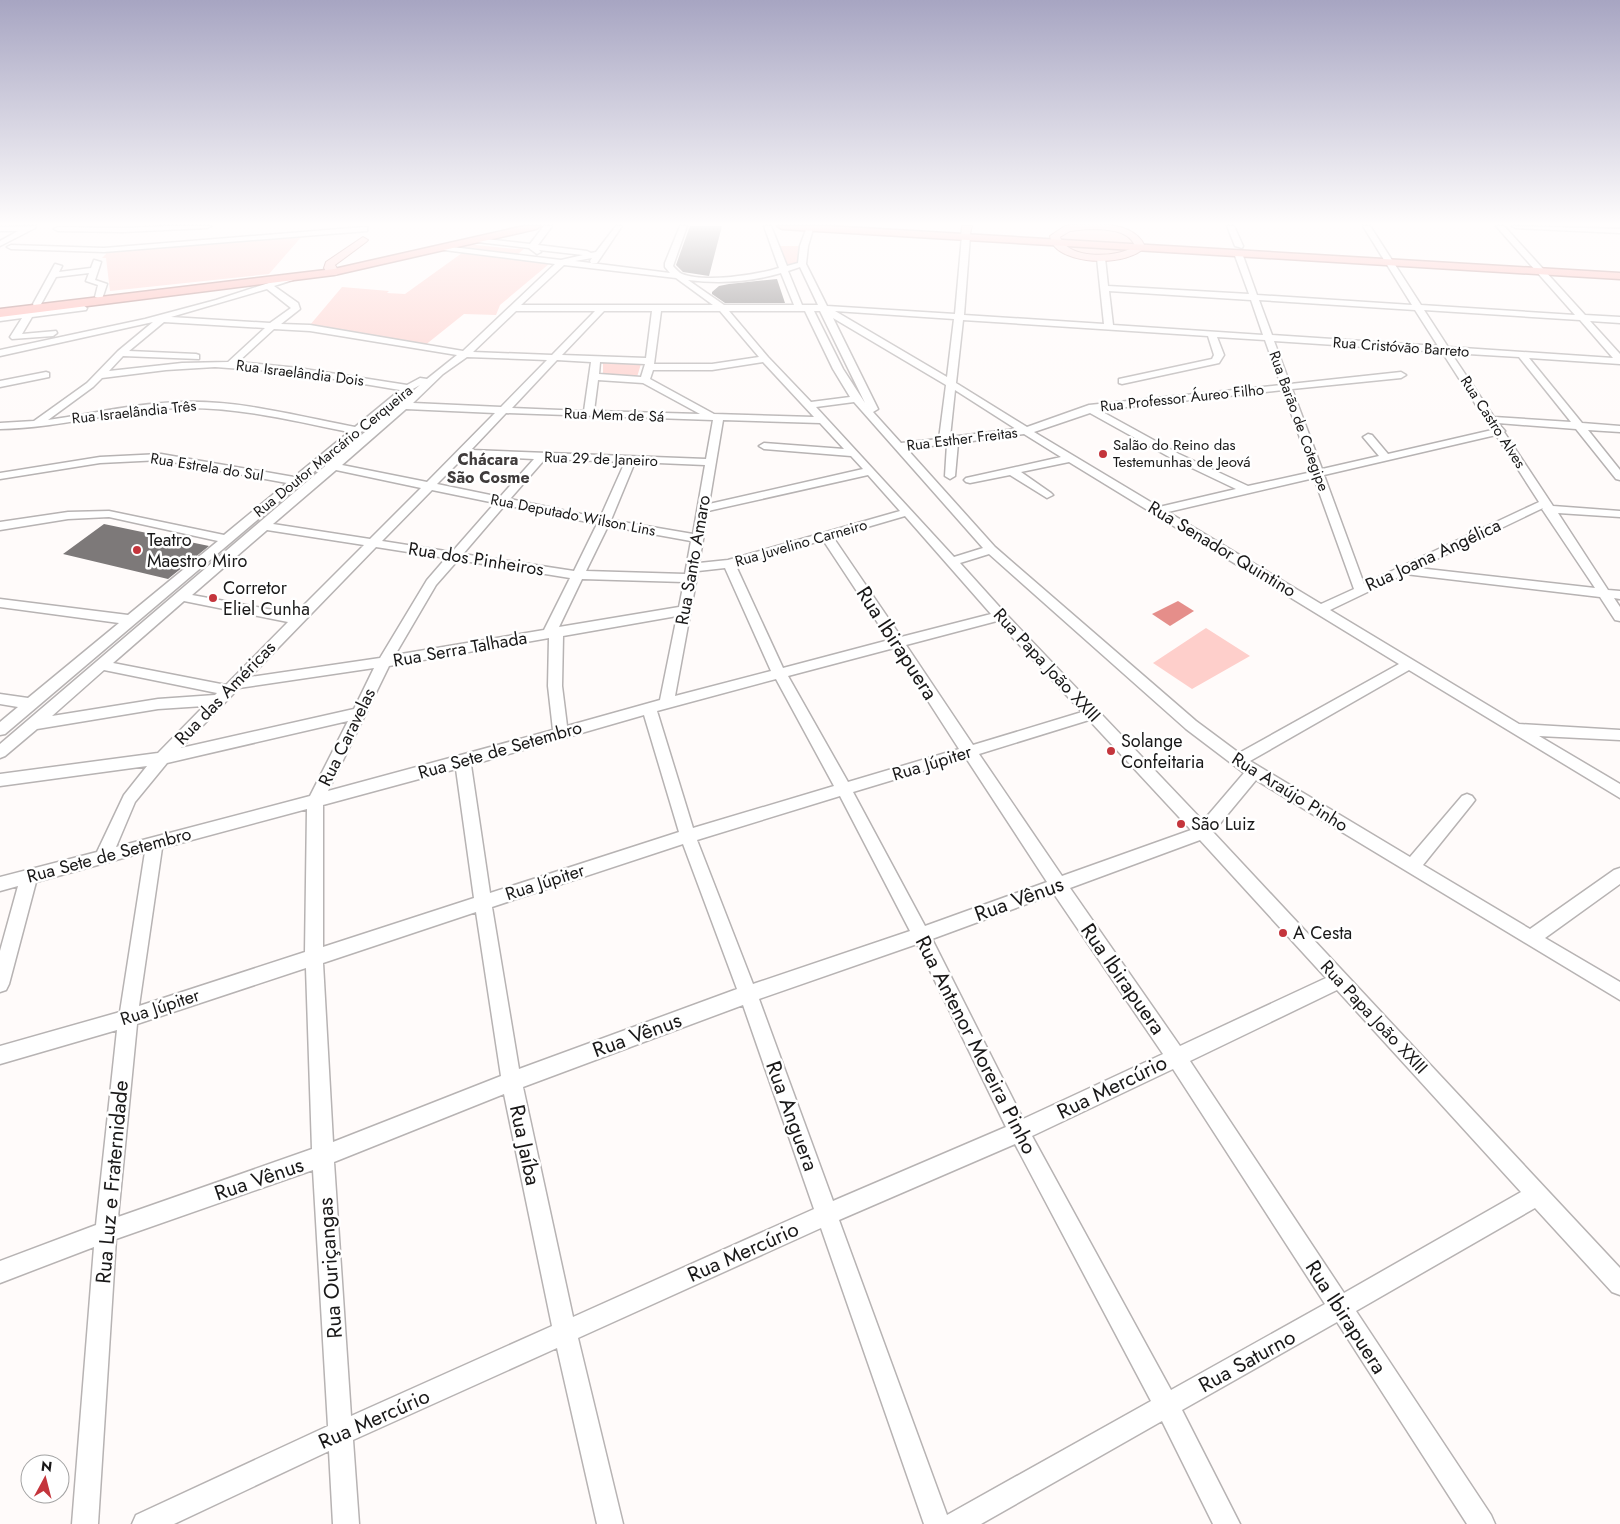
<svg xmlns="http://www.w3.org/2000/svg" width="1620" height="1524" viewBox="0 0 1620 1524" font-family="Jost,sans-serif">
<rect width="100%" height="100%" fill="#fffbfa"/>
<path fill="#fecfcb" d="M 1081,226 L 1125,232 L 1140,244 L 1115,258 L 1073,253 L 1055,236 Z
M 303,235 L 269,274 L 110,291 L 106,258 L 102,258 L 106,254 L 105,251 Z
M 466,244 L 515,249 L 525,248 L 518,254 L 451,248 Z
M 776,246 L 804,246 L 802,264 L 782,269 Z
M 462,253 L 549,264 L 500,305 L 496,315 L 464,314 L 424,346 L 310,325 L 342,287 L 389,291 L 387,293 L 405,294 Z
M 603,363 L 641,364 L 637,377 L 603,376 Z
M 1206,628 L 1250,656 L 1192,689 L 1153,663 Z"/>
<path fill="#e58e8a" d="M 1178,601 L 1194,611 L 1170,626 L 1152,614 Z"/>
<path fill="#7d7979" d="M 690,226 L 722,226 L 709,276 L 683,272 L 676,265 Z
M 777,279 L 785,303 L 725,303 L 712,294 L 712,292 L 719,286 L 729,284 Z
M 104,524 L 209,546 L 168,579 L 63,554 Z"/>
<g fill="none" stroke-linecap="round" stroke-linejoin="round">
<g stroke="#b7b3b3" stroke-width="3">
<path id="minor" d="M 36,226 L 35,228 L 0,246 L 0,241 L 18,231 L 0,231 L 0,227 Z
M 169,226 L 211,226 L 207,228 L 123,232 L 58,231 L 54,229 L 58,227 L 123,228 Z
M 544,226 L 552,226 L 538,245 L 587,251 L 591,253 L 596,252 L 616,226 L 622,226 L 597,263 L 591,263 L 590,261 L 592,258 L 575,261 L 670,273 L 665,267 L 665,263 L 680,226 L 687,226 L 673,266 C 676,269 679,273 682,274 C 705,283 756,275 779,268 L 764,226 L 771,226 L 787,266 L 798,263 L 800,246 L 807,227 L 814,226 L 808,246 L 806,264 L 827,306 L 955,314 L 962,236 L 966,234 L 970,236 L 964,315 L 1104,324 L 1097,258 L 1101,256 L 1105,258 L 1108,286 L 1249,294 L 1234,253 L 1238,251 L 1242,253 L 1257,295 L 1412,305 L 1363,226 L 1370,226 L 1421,305 L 1575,315 L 1496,226 L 1504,226 L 1585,315 L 1620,317 L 1620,323 L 1590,321 L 1620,354 L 1620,364 L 1529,358 L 1582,423 L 1620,426 L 1620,432 L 1588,430 L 1620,470 L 1620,480 L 1616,479 L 1576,429 L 1498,423 L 1505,431 L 1504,432 L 1553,506 L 1620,511 L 1620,517 L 1558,513 L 1608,590 L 1620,591 L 1620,599 L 1614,598 L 1620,607 L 1620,621 L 1615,620 L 1600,597 L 1405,574 L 1330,610 L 1519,724 L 1620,730 L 1620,740 L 1539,736 L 1620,784 L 1620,798 L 1409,670 L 1250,761 L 1410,857 L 1462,796 L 1467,794 L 1472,796 L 1475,800 L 1472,804 L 1423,865 L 1530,929 L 1614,870 L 1620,868 L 1620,884 L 1545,938 L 1620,982 L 1620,1000 L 1256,780 L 1213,832 L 1620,1268 L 1620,1295 L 1612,1292 L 1535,1208 L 1356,1311 L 1491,1515 L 1495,1524 L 1467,1524 L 1337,1322 L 1182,1410 L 1240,1524 L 1213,1524 L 1162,1421 L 981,1524 L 924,1524 L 821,1228 L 578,1338 L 623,1524 L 597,1524 L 557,1348 L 353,1440 L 359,1524 L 333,1524 L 329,1451 L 174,1524 L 132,1524 L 136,1515 L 328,1426 L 313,1170 L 116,1239 L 98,1524 L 72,1524 L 94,1247 L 0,1283 L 0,1261 L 96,1225 L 117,1030 L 0,1064 L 0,1046 L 120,1012 L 145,852 L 36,882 L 9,984 L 6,990 L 0,992 L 0,951 L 18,886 L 0,891 L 0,877 L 97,852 L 124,795 L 147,766 L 0,786 L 0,774 L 158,753 L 204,706 L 158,709 L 37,729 L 5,756 L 0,758 L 0,744 L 420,385 L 411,390 L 361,432 L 5,734 L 0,735 L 0,722 L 18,707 L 0,704 L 0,694 L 28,698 L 119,623 L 0,607 L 0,599 L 128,615 L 218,541 L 109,517 L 68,519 L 0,530 L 0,522 L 68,512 L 109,511 L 224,535 L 287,483 L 161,460 L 100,463 L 0,479 L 0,473 L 100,457 L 161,454 L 294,477 L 349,432 C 294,421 239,407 182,408 C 121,409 61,428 0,429 L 0,423 L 34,421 L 87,383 L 118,351 L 153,322 L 0,356 L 0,350 L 145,319 L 216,300 L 290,276 L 293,276 L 293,280 L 274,286 L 298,303 L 300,309 L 281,324 L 310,325 L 463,351 L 555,264 L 444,250 L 440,248 L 444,246 L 561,260 L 583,255 L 539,250 L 541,252 L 537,254 L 529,248 L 477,242 L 473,240 L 477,238 L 530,244 ZM 564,265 L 676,278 L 713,305 L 521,305 ZM 800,267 L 818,305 L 802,305 L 788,271 ZM 781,273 L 794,305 L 724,305 L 688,280 C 719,284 751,282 781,273 ZM 267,289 L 291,308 L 270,323 L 171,317 ZM 1109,291 L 1251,300 L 1263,335 L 1113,325 ZM 1259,300 L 1415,310 L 1438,346 L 1272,335 ZM 1424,310 L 1580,320 L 1613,358 L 1448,347 ZM 516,311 L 595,311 L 552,355 L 473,352 ZM 604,311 L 652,311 L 646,358 L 562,355 ZM 661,311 L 720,311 L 759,357 L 712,364 L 654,364 ZM 729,311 L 805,311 L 833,369 L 850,397 L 811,402 L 768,357 ZM 814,311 L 820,311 L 865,403 L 843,369 ZM 835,311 L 954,319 L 947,377 ZM 833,318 L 946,385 L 939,439 L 901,443 L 873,412 L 878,409 ZM 963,320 L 1208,336 L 1214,355 L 1212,359 L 1119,379 L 1119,383 L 1122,384 L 1219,363 L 1224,355 L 1217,337 L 1265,340 L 1281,385 L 1089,405 L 1027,427 L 956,383 ZM 164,322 L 265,328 L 228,362 L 182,363 L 109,371 L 123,356 L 199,359 L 199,355 L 196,354 L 129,351 ZM 274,329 L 310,331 L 457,355 L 427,379 L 420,378 L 407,385 L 298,368 L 238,362 ZM 1274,341 L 1442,352 L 1492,430 L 1388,454 L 1372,435 L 1368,434 L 1363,437 L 1379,456 L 1322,469 L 1292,389 L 1401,378 L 1406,375 L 1401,372 L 1290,384 ZM 1451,353 L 1519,357 L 1571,422 L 1494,417 ZM 467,357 L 547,360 L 501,407 L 413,403 L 443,374 ZM 557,360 L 591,362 L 584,411 L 512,408 ZM 600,362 L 645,364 L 641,377 L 599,374 ZM 763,362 L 814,417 L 714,414 L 650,379 L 653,370 L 712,370 ZM 215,367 L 298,373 L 400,390 L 355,427 C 298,416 240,400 181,402 C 136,403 92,414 48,420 L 93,387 L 102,378 L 166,370 ZM 598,380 L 643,383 L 700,414 L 594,411 ZM 955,390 L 1016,429 L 950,437 ZM 1283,390 L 1312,472 L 1248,486 L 1179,454 L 1099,410 ZM 854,402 L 983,548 L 954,557 L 816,407 ZM 406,409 L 495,413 L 427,482 L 342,465 ZM 506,413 L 713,420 L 706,459 L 471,450 ZM 1090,413 L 1171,458 L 1236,489 L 1159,507 L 1034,432 ZM 723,420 L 820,423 L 844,449 L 764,443 L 759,446 L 764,449 L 851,456 L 863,469 L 709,504 ZM 1024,434 L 1061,457 L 966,478 L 964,480 L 966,482 L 970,483 L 1010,475 L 1047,498 L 1053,495 L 1051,493 L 1021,472 L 1069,462 L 1399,664 L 1239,753 L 1196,721 L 995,547 L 907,449 L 947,444 L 945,476 L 950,479 L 955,476 L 958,443 ZM 1496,435 L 1539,502 L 1364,584 L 1324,475 ZM 465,456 L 534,459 L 500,497 L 437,484 ZM 545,459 L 625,462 L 600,518 L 510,499 ZM 635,462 L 705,465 L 693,534 L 611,520 ZM 336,470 L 421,488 L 370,539 L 273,524 ZM 868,475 L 900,511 L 728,560 L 699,563 L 708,511 ZM 1314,478 L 1354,589 L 1321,604 L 1168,512 ZM 432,490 L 495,503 L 452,552 L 382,541 ZM 505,505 L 597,524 L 574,571 L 463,554 ZM 1542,509 L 1595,588 L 1418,568 L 1543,508 ZM 905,516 L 991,614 L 901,637 L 833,537 ZM 608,526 L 691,541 L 685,574 L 586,571 ZM 267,530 L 364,545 L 295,614 L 192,595 ZM 823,540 L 889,640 L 783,668 L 736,566 ZM 376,547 L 446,558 L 427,580 L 380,658 L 250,677 ZM 989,554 L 1186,729 L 1244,773 L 1203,821 L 1005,613 L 960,563 ZM 458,560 L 570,578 L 544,630 L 395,655 L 436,585 ZM 725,568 L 771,671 L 675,696 L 698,571 ZM 582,579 L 684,582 L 679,607 L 559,627 ZM 184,601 L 288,622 L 226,685 L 113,663 ZM 677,616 L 660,700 L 567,726 L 562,686 L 563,636 ZM 997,621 L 1082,712 L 973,745 L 906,645 ZM 549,638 L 548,686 L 553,730 L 328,791 L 389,666 ZM 894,648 L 959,749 L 848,782 L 788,676 ZM 374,668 L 354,709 L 181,748 L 239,688 ZM 104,670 L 217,693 L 215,695 L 158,699 L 52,716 ZM 776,679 L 834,786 L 693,828 L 657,711 ZM 644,715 L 679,832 L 490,893 L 471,765 ZM 1089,720 L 1191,830 L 1062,876 L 979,754 ZM 348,721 L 310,796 L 116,847 L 135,802 L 167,763 ZM 966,758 L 1047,882 L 925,926 L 853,792 ZM 456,769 L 474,898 L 323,947 L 323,805 ZM 840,796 L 910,931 L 753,984 L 697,840 ZM 307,809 L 305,952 L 139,1006 L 162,848 ZM 1200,840 L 1326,978 L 1180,1046 L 1070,888 ZM 683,844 L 737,989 L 519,1069 L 492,907 ZM 1054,894 L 1163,1054 L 1023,1119 L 932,939 ZM 476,912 L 501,1076 L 333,1142 L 323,963 ZM 917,944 L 1006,1127 L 833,1201 L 759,999 ZM 306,968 L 312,1149 L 118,1217 L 137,1024 ZM 1337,990 L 1521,1192 L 1344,1293 L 1190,1061 ZM 743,1005 L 814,1209 L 573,1317 L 523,1087 ZM 1173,1069 L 1325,1304 L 1171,1390 L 1032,1136 ZM 504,1094 L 552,1326 L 351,1416 L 334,1162 ZM 1015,1144 L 1151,1401 L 947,1515 L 839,1220 Z
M 1227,226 L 1234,226 L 1243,246 L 1242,248 L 1235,246 Z
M 1512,226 L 1620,229 L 1620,233 L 1516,228 Z
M 364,227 L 367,227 L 367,231 L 104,252 L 11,249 L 7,247 L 11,245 L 104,248 Z
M 94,260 L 101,262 L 95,280 L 107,284 L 102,299 L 95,297 L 98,285 L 86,281 L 89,273 L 56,277 L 40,306 L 34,306 L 33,304 L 55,264 L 62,266 L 59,272 L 91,268 Z
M 83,305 L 87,308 L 86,310 L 32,317 L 22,334 L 56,331 L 57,333 L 53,336 L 12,339 L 10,337 L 22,318 L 0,321 L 0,315 Z
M 46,372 L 49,373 L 49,377 L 0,387 L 0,381 Z"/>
</g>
<g stroke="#ad7b79" stroke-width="2">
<path id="major" d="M 962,226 L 972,226 L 969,238 L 963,238 L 961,236 Z
M 1065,226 C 1089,223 1135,220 1145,247 C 1128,266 1072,265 1055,247 C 1052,244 1051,240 1050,236 ZM 1088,229 C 1103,229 1129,229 1135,246 C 1118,258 1068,260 1060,237 L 1070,231 Z
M 363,237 L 368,240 L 366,242 L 335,265 L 339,272 L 338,274 C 332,276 327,273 324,268 L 326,262 Z"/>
</g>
<g stroke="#ad7b79" stroke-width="3">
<path id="highway" d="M 524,226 L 541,226 L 536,229 L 334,275 L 0,317 L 0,309 L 334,269 Z
M 777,226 L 828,226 L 1620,273 L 1620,279 L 782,229 Z"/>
</g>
<use href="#minor" fill="#fff" fill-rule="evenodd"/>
<use href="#major" fill="#fed0ce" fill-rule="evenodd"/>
<use href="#highway" fill="#fdb1ad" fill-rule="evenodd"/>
</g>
<linearGradient id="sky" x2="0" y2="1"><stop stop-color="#a7a5c2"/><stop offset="0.51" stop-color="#fffdfd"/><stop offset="1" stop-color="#fffdfd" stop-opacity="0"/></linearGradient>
<rect width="1620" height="439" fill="url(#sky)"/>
<g fill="#c4353c" stroke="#fff" stroke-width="2">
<circle cx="1103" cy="454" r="5"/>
<circle cx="137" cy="550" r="5"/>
<circle cx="213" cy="598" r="5"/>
<circle cx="1111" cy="751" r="5"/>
<circle cx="1181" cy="824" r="5"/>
<circle cx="1283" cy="933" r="5"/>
</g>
<g text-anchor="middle" stroke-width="5" stroke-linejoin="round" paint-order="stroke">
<g font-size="15" fill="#191818" stroke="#fff">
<text transform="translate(1401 347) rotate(4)" y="5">Rua Cristóvão Barreto</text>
<text transform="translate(300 373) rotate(7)" y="5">Rua Israelândia Dois</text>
<text transform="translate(1182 398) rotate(-6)" y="5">Rua Professor Áureo Filho</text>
<text transform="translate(134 412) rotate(-6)" y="5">Rua Israelândia Três</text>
<text transform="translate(614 415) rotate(2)" y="5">Rua Mem de Sá</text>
<text transform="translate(1299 421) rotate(70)" y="5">Rua Barão de Cotegipe</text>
<text transform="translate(1493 422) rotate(57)" y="5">Rua Castro Alves</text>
<text transform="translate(962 439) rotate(-7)" y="5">Rua Esther Freitas</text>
<text transform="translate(333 451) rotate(-39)" y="5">Rua Doutor Marcário Cerqueira</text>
<text transform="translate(601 459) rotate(2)" y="5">Rua 29 de Janeiro</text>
<text transform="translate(207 467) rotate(9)" y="5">Rua Estrela do Sul</text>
<text transform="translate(573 515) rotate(11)" y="5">Rua Deputado Wilson Lins</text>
<text transform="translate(801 543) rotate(-16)" y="5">Rua Juvelino Carneiro</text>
</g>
<g font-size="15" fill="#191818" stroke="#fff" text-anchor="start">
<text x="1113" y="450">Salão do Reino das<tspan x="1113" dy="17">Testemunhas de Jeová</tspan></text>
</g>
<g font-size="16" font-weight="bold" fill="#403c3c" stroke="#fff">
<text x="488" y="465">Chácara<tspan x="488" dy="18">São Cosme</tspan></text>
</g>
<g font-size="18" fill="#191818" stroke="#fff" text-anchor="start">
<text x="147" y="546">Teatro<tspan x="147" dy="21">Maestro Miro</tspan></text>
<text x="223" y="594">Corretor<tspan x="223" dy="21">Eliel Cunha</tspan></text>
<text x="1121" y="747">Solange<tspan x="1121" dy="21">Confeitaria</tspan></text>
<text x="1191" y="830">São Luiz</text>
<text x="1293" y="939">A Cesta</text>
</g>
<g font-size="18" fill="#191818" stroke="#fff">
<text transform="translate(1222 549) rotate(31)" y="6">Rua Senador Quintino</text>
<text transform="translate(1433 555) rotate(-25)" y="6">Rua Joana Angélica</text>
<text transform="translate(476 559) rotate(9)" y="6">Rua dos Pinheiros</text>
<text transform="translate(693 560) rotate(-80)" y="6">Rua Santo Amaro</text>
<text transform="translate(460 649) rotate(-10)" y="6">Rua Serra Talhada</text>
<text transform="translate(1047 665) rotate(47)" y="6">Rua Papa João XXIII</text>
<text transform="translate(225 693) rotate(-46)" y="6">Rua das Américas</text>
<text transform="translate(347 737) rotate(-64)" y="6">Rua Caravelas</text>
<text transform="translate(500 750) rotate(-16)" y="6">Rua Sete de Setembro</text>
<text transform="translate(932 763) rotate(-17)" y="6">Rua Júpiter</text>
<text transform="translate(1290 792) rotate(32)" y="6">Rua Araújo Pinho</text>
<text transform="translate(109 855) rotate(-15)" y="6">Rua Sete de Setembro</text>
<text transform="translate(545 882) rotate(-18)" y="6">Rua Júpiter</text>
<text transform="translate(160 1007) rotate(-18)" y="6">Rua Júpiter</text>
<text transform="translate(1374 1017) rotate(47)" y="6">Rua Papa João XXIII</text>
</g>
<g font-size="21" fill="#191818" stroke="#fff">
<text transform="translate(897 643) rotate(57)" y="7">Rua Ibirapuera</text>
<text transform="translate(1019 899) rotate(-20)" y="7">Rua Vênus</text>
<text transform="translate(1123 979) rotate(55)" y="7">Rua Ibirapuera</text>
<text transform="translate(637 1035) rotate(-20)" y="7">Rua Vênus</text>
<text transform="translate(976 1045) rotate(63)" y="7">Rua Antenor Moreira Pinho</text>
<text transform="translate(1112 1087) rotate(-26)" y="7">Rua Mercúrio</text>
<text transform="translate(792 1116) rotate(70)" y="7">Rua Anguera</text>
<text transform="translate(525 1145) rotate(78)" y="7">Rua Jaíba</text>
<text transform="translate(259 1179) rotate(-19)" y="7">Rua Vênus</text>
<text transform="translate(112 1182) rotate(-85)" y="7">Rua Luz e Fraternidade</text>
<text transform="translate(743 1252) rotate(-24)" y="7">Rua Mercúrio</text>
<text transform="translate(330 1268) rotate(-94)" y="7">Rua Ouriçangas</text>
<text transform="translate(1346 1317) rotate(57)" y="7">Rua Ibirapuera</text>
<text transform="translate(1247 1361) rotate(-29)" y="7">Rua Saturno</text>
<text transform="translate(374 1419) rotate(-24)" y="7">Rua Mercúrio</text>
</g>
</g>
<g transform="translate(45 1479) rotate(7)"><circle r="24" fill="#ffffff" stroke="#a3a3a3"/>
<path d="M0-4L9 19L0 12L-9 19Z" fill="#c4353c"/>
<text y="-8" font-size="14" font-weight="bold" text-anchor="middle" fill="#191818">N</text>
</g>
</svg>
